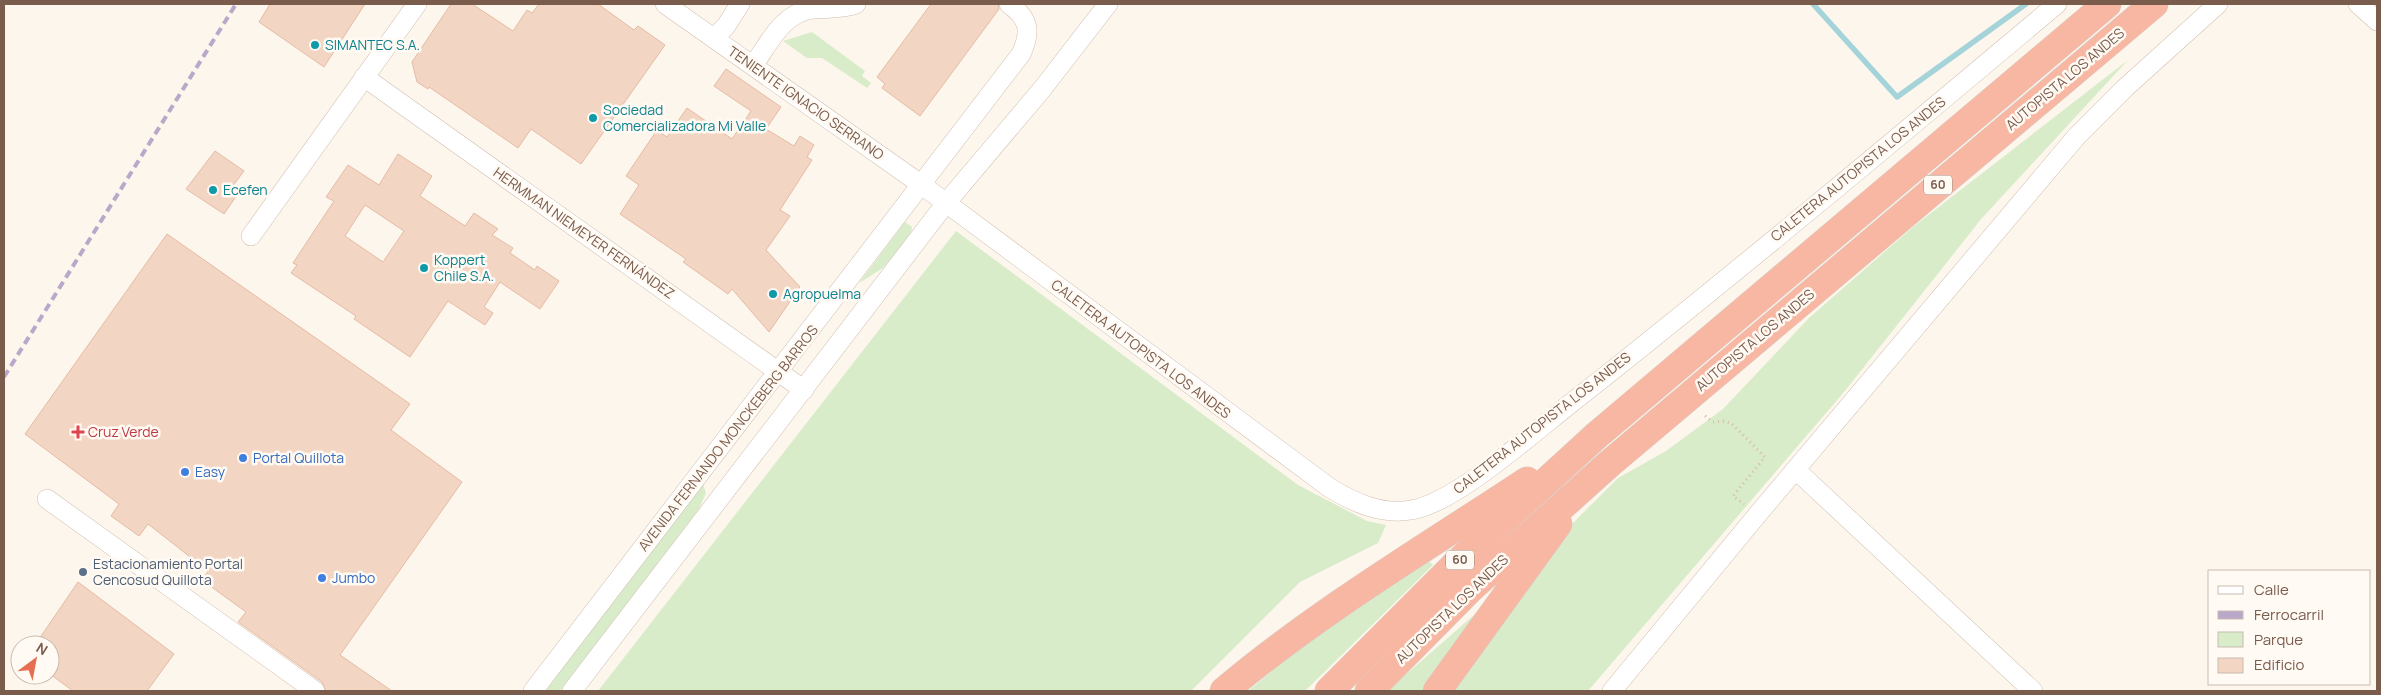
<svg xmlns="http://www.w3.org/2000/svg" width="2381" height="695" viewBox="0 0 2381 695" font-family="Manrope,sans-serif">
<rect width="100%" height="100%" fill="#fdf6ec"/>
<path fill="#d8ecc9" d="M 812,32 L 865,71 L 862,76 L 871,83 L 867,88 L 822,58 L 807,58 L 783,41 Z
M 2128,60 L 1982,218 L 1844,392 L 1588,691 L 1448,691 L 1562,534 L 1618,478 L 1666,451 L 1723,409 L 1809,318 L 1913,227 Z
M 905,222 L 912,227 L 911,234 L 883,268 L 859,283 Z
M 956,231 L 1298,485 L 1367,521 L 1386,525 L 1378,543 L 1300,582 L 1191,691 L 598,691 Z
M 703,484 L 706,493 L 699,509 L 560,691 L 544,691 Z
M 1426,558 L 1433,565 L 1305,691 L 1248,691 L 1316,634 Z
M 1474,615 L 1458,645 L 1423,691 L 1387,691 Z"/>
<g fill="none" stroke-linecap="round" stroke-linejoin="round">
<path stroke="#a5d3da" stroke-width="5.5" d="M 1813,4 L 1897,97 L 2026,4"/>
</g>
<path fill="#f3d5c3" stroke="#e6bba3" fill-rule="evenodd" d="M 270,4 L 365,4 L 324,67 L 259,22 Z
M 451,4 L 472,4 L 513,31 L 527,10 L 532,13 L 539,4 L 598,4 L 634,30 L 638,26 L 665,45 L 581,164 L 531,129 L 518,148 L 429,87 L 428,89 L 417,82 L 412,62 Z
M 931,4 L 998,4 L 999,9 L 920,116 L 882,88 L 885,84 L 877,77 Z
M 726,69 L 781,107 L 766,129 L 794,146 L 800,136 L 814,145 L 807,157 L 812,160 L 780,210 L 790,216 L 766,250 L 800,287 L 769,332 L 732,289 L 728,294 L 683,262 L 686,259 L 620,214 L 639,185 L 626,176 L 657,130 L 667,137 L 687,108 L 732,139 L 751,111 L 714,86 Z
M 215,151 L 244,171 L 232,187 L 239,192 L 224,214 L 186,189 Z
M 398,154 L 432,176 L 420,196 L 465,226 L 474,213 L 498,229 L 492,235 L 513,248 L 510,253 L 535,270 L 537,266 L 559,281 L 540,309 L 500,282 L 484,307 L 493,313 L 485,325 L 448,301 L 410,357 L 354,319 L 356,316 L 291,273 L 297,265 L 293,263 L 334,201 L 326,197 L 348,165 L 379,185 ZM 365,205 L 404,231 L 383,262 L 345,236 Z
M 167,234 L 410,404 L 391,430 L 462,482 L 340,655 L 392,691 L 326,691 L 322,682 L 238,622 L 246,612 L 202,580 L 208,571 L 148,524 L 139,536 L 111,516 L 119,504 L 25,434 Z
M 78,582 L 174,654 L 147,691 L 73,691 L 50,674 L 50,645 L 35,645 Z"/>
<g fill="none" stroke-linecap="round" stroke-linejoin="round">
<g stroke="#d1beb0" stroke-width="20">
<path id="minor" d="M 665,4 L 922,185 L 1330,488 C 1355,503 1381,515 1411,510 C 1454,504 1534,432 1570,404 C 1735,274 1896,139 2057,4
M 2358,4 L 2377,21
M 714,38 L 726,26 L 740,4
M 753,66 C 769,43 783,12 813,9 C 826,8 844,9 856,4
M 364,77 L 804,390
M 251,236 L 417,4
M 1796,470 L 2033,691
M 47,499 L 315,691
M 533,691 L 1021,54 C 1031,32 1030,19 1009,4
M 572,691 L 946,203 L 1043,88 L 1108,4
M 1612,691 L 1758,514 L 2077,136 L 2125,88 L 2218,4"/>
</g>
<g stroke="#dad1cd" stroke-width="29">
<path id="highway" d="M 1224,691 C 1318,612 1424,549 1527,481
M 1329,691 L 1455,565 L 1597,435 L 2107,4
M 1369,691 L 1471,588 L 1609,464 L 2154,4
M 1437,691 L 1558,524"/>
</g>
<path stroke="#d9b8a5" stroke-width="3" stroke-dasharray="1 4" stroke-linecap="butt" d="M 1705,416 L 1713,422 L 1723,421 L 1731,423 L 1765,457 L 1733,496 L 1744,504"/>
<use href="#minor" stroke="#fff" stroke-width="19"/>
<use href="#highway" stroke="#f7b7a3" stroke-width="28"/>
<path stroke="#b9a8c9" stroke-width="4" stroke-dasharray="8 5" stroke-linecap="butt" d="M 4,377 L 236,4"/>
</g>
<g fill="#0f9aa8" stroke="#fffaf3" stroke-width="2">
<circle cx="315" cy="45" r="5"/>
<circle cx="593" cy="118" r="5"/>
<circle cx="213" cy="190" r="5"/>
<circle cx="424" cy="268" r="5"/>
<circle cx="773" cy="294" r="5"/>
</g>
<path fill="#e0444e" stroke="#fffaf3" stroke-width="2" d="M75.5 424.5h5v5h5v5h-5v5h-5v-5h-5v-5h5z"/>
<g fill="#3f7fe0" stroke="#fffaf3" stroke-width="2">
<circle cx="243" cy="458" r="5"/>
<circle cx="185" cy="472" r="5"/>
<circle cx="322" cy="578" r="5"/>
</g>
<circle fill="#5c6f8a" stroke="#fffaf3" stroke-width="2" cx="83" cy="572" r="5"/>
<g text-anchor="middle" stroke-width="5" stroke-linejoin="round" paint-order="stroke">
<g fill="#fffaf3" stroke="#a28b7f" stroke-width="1">
<rect x="1924" y="175.5" width="28" height="19" rx="4"/>
<rect x="1446" y="550.5" width="28" height="19" rx="4"/>
</g>
<g font-size="12" font-weight="bold" fill="#7a5c4d">
<text x="1938" y="189">60</text>
<text x="1460" y="564">60</text>
</g>
<g font-size="14" fill="#0d838f" stroke="#fffaf3" text-anchor="start">
<text x="325" y="50">SIMANTEC S.A.</text>
<text x="603" y="115">Sociedad<tspan x="603" dy="16">Comercializadora Mi Valle</tspan></text>
<text x="223" y="195">Ecefen</text>
<text x="434" y="265">Koppert<tspan x="434" dy="16">Chile S.A.</tspan></text>
<text x="783" y="299">Agropuelma</text>
</g>
<g font-size="14" fill="#7a5c4d" stroke="#fffaf3">
<text transform="translate(2065 79) rotate(-40)" y="5">AUTOPISTA LOS ANDES</text>
<text transform="translate(806 103) rotate(35)" y="5">TENIENTE IGNACIO SERRANO</text>
<text transform="translate(1858 169) rotate(-39)" y="5">CALETERA AUTOPISTA LOS ANDES</text>
<text transform="translate(584 233) rotate(35)" y="5">HERMMAN NIEMEYER FERNÁNDEZ</text>
<text transform="translate(1755 340) rotate(-40)" y="5">AUTOPISTA LOS ANDES</text>
<text transform="translate(1141 349) rotate(37)" y="5">CALETERA AUTOPISTA LOS ANDES</text>
<text transform="translate(1542 423) rotate(-38)" y="5">CALETERA AUTOPISTA LOS ANDES</text>
<text transform="translate(728 438) rotate(-52)" y="5">AVENIDA FERNANDO MONCKEBERG BARROS</text>
<text transform="translate(1452 609) rotate(-44)" y="5">AUTOPISTA LOS ANDES</text>
</g>
<g font-size="14" fill="#be3a42" stroke="#fffaf3" text-anchor="start">
<text x="88" y="437">Cruz Verde</text>
</g>
<g font-size="14" fill="#366cbe" stroke="#fffaf3" text-anchor="start">
<text x="253" y="463">Portal Quillota</text>
<text x="195" y="477">Easy</text>
<text x="332" y="583">Jumbo</text>
</g>
<g font-size="14" fill="#4e5e75" stroke="#fffaf3" text-anchor="start">
<text x="93" y="569">Estacionamiento Portal<tspan x="93" dy="16">Cencosud Quillota</tspan></text>
</g>
</g>
<rect width="2381" height="695" fill="none" stroke="#7a5c4d" stroke-width="10"/>
<rect x="2208" y="570" width="162" height="115" fill="#fffaf3" stroke="#cabbb1"/>
<rect x="2218" y="586" width="25" height="8" fill="#ffffff" stroke="#cabbb1"/>
<text x="2254" y="595" font-size="15" fill="#7a5c4d">Calle</text>
<rect x="2218" y="611" width="25" height="8" fill="#b9a8c9" stroke="#cabbb1"/>
<text x="2254" y="620" font-size="15" fill="#7a5c4d">Ferrocarril</text>
<rect x="2218" y="632" width="25" height="15" fill="#d8ecc9" stroke="#cabbb1"/>
<text x="2254" y="645" font-size="15" fill="#7a5c4d">Parque</text>
<rect x="2218" y="658" width="25" height="15" fill="#f3d5c3" stroke="#cabbb1"/>
<text x="2254" y="670" font-size="15" fill="#7a5c4d">Edificio</text>
<g transform="translate(35 660) rotate(32)"><circle r="24" fill="#fffaf3" stroke="#cabbb1"/>
<path d="M0-4L9 19L0 12L-9 19Z" fill="#e76f51"/>
<text y="-8" font-size="14" font-weight="bold" text-anchor="middle" fill="#7a5c4d">N</text>
</g>
</svg>
